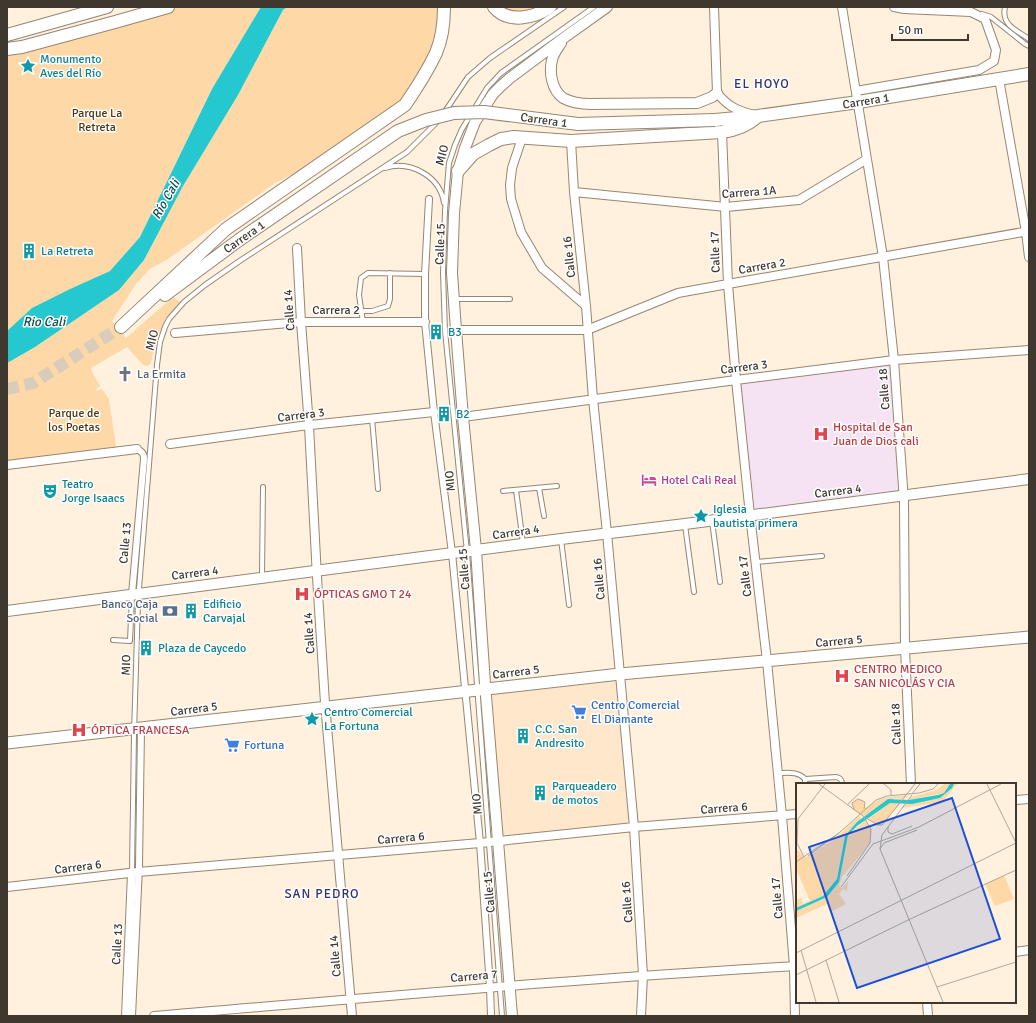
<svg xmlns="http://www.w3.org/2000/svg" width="1036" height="1023" viewBox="0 0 1036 1023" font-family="Signika,sans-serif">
<rect width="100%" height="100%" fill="#fff1de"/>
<path fill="#fee7ca" d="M 619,681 L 633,826 L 500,838 L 488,695 Z"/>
<path fill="#f5e2f3" d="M 894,360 L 904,495 L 750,515 L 736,380 Z"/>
<path fill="#fed8a7" d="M 168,7 L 261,7 L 212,89 L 140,237 L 110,271 L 70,289 L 32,308 L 7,331 L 7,49 Z
M 287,7 L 444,7 L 441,36 L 405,105 L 339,151 L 275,183 L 168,259 L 150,269 L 136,284 L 112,321 L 126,338 L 173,297 L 181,302 L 166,319 L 156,341 L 151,363 L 148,366 L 143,365 L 127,347 L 91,368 L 94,376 L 100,386 L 96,389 L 97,391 L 102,389 L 109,399 L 117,452 L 7,465 L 7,362 L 9,362 L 35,347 L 119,290 L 144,260 L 183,186 L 238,95 L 283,10 Z
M 494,7 L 550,7 L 526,17 Z"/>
<path fill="#25c8ce" d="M 261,7 L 287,7 L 283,10 L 238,95 L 183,186 L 144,260 L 119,290 L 35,347 L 9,362 L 7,362 L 7,331 L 32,308 L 70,289 L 110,271 L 140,237 L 212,89 Z"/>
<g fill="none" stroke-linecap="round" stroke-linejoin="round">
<path stroke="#d9ccbb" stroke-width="12" stroke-dasharray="12 6" stroke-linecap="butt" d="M 7,389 L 33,383 L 121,327"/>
<g stroke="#968672" stroke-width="6">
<path id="service" d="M 1005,7 C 1001,25 1016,30 1029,39
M 982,14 L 991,17 L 1025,44 L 1029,46
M 444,113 L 468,77 L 490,58 L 564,7
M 385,168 C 410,160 440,176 444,203
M 454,299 L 510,299
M 361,311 L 372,311 L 388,306 L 390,299 L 390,273
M 363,322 L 359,295 L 361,278 L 368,273 L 425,274
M 372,418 L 378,489
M 539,488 L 544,516
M 516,490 L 523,543
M 503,491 L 557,486
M 712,521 L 720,582
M 685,525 L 694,592
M 561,539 L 569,605
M 756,562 L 822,556
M 262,576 L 263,487
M 113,640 L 130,641 L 132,596
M 778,773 C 788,773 798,771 805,779 L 805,784
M 805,779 L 836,777 C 840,778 842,779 842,784
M 132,872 L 134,734 L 138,601 L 157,365 L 160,342 L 165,327 L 169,319 L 184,302 L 205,285 L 241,260 L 407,152 L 438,121
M 502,1016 L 467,552 L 445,331 L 443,273 L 445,211 L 449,163 L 455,145 L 462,129 L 487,88 L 501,73 L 594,7"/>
</g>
<g stroke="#968672" stroke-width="8">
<path id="pedestrian" d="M 429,199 L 425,274 L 425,322 L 434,412 L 452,553 L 480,843 L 490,987 L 491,1016
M 132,594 L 144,459 C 144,453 142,452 137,449
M 132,1016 L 139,867 L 141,729"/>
</g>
<g stroke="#968672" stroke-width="10">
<path id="minor" d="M 714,7 L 717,93 C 727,105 735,110 751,114
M 842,7 L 883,257 L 894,360 L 904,501 L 905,648 L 911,784
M 999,79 L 1026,232 L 1029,257
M 856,91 L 979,70 L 994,61 L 996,50 L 985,19 L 971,12 L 904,9 L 894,7
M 722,132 L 728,284 L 736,380 L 750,515 L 767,661 L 782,816 L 794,966 L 795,1016
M 522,138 L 512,168 L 510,185 L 511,199 L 521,232 L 542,268 L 586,306
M 571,141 L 574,192 L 586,306 L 593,399 L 607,533 L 634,827 L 643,975 L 641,1016
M 574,192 L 726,207 L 799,200 L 867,159
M 297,248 L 301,322 L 309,426 L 317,577 L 325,703 L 352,1016
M 456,330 L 587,330 L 678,293 L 728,284 L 1029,231
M 175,333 L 301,322 L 425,322
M 463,417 L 736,380 L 894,360 L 1029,350
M 170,444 L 301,426 L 434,412
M 7,465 L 137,449
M 1015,800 L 1029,799
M 7,887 L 138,872 L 480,843 L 634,827 L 797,814
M 1015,952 L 1029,950
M 927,1002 L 928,1016
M 126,1016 L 132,873
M 154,1016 C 369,998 582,978 797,966"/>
</g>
<g stroke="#968672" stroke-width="12">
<path id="tertiary" d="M 561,43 C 557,49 553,54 552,60 C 549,73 552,90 563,98 C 572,103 581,104 591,104 L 697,103 L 712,97 L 717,93
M 7,611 L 561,539 L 685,524 L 1029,479
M 512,1016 L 498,841 L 485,684 L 476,550 L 463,417 L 456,330 L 452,273 L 454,213 L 458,171 L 465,148 L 475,122 L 493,94 L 501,86 L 510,78 L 565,37 L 607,7"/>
</g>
<g stroke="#968672" stroke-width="13">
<path id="secondary" d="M 7,743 L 620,674 L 1029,637"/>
</g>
<g stroke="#968672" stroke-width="14">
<path id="primary" d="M 494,7 C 508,24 534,18 550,7
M 7,35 L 107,7
M 7,49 L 22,47 L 115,22 L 168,7
M 715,120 L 758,116 L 858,102 L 1029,74
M 458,171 L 473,154 L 489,145 L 501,139 L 514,137 L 571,141 L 722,132 C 736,130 747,126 757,117
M 165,295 L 239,240
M 121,327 L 226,229 L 405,105 C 416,89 427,72 436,53 C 442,39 444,22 444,7"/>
</g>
<use href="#service" stroke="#fff" stroke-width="4"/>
<use href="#pedestrian" stroke="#fff" stroke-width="6"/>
<use href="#minor" stroke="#fff" stroke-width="8"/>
<use href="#tertiary" stroke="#fff" stroke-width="10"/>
<use href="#secondary" stroke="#fff" stroke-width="11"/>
<use href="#primary" stroke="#fff" stroke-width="12"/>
<g stroke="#968672" stroke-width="14" stroke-linecap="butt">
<path id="primary-bridge" d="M 239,240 L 398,131 L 426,120 L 454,113 L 484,112 L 578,124 L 715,120"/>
</g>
<use href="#primary-bridge" stroke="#fff" stroke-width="12"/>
</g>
<defs>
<g id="sight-bare" transform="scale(1.2)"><path d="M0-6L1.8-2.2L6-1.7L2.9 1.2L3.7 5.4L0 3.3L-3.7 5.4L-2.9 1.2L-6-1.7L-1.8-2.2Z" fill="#0f9aa8" stroke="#fff" stroke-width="2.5" paint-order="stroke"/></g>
<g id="building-bare" transform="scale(1.2)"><path d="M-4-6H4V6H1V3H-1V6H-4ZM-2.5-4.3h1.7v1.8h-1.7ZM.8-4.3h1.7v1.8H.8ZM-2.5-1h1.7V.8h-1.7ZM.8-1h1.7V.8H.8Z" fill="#0f9aa8" stroke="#fff" stroke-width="2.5" paint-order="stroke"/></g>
<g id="church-bare" transform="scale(1.2)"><path d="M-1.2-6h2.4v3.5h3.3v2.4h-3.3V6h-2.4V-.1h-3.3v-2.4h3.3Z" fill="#6b7280" stroke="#fff" stroke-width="2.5" paint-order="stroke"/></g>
<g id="hospital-bare" transform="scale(1.2)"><path d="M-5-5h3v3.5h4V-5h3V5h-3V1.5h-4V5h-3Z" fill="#e0444e" stroke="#fff" stroke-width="2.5" paint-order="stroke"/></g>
<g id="hotel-bare" transform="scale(1.2)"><path d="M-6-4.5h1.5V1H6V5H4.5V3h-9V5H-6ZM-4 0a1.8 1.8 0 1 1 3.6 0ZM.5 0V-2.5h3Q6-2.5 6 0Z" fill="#d1479c" stroke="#fff" stroke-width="2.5" paint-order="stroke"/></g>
<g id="theatre-bare" transform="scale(1.2)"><path d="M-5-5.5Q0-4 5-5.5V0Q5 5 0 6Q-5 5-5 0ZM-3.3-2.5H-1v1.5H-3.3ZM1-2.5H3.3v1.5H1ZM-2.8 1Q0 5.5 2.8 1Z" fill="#0f9aa8" stroke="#fff" stroke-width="2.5" paint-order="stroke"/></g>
<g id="bank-bare" transform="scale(1.2)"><path d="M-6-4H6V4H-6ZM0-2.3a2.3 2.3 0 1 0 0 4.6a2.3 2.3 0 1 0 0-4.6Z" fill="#5c6f8a" stroke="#fff" stroke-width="2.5" paint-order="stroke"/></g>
<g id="supermarket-bare" transform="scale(1.2)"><path d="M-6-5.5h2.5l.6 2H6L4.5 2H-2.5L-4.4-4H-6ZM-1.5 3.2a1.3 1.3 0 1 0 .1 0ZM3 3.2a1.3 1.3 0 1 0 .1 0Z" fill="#3f7fe0" stroke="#fff" stroke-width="2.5" paint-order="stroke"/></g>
</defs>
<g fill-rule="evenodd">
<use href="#sight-bare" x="28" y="66"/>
<use href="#building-bare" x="29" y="251"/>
<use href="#building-bare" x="436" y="332"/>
<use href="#church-bare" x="125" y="374"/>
<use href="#building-bare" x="444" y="414"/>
<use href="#hospital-bare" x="821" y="434"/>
<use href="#hotel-bare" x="649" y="480"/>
<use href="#theatre-bare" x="50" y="491"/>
<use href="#sight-bare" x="701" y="516"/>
<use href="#hospital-bare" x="302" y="594"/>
<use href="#bank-bare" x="170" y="611"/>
<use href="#building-bare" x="191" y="611"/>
<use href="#building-bare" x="146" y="648"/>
<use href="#hospital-bare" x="842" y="676"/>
<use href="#supermarket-bare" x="579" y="712"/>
<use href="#sight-bare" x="312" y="719"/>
<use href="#hospital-bare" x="79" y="730"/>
<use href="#building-bare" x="523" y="736"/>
<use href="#supermarket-bare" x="232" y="745"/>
<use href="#building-bare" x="540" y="793"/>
</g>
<g text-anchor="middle" stroke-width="3" stroke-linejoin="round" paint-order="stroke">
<g font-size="12" fill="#0d838f" stroke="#fff" text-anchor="start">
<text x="40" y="63">Monumento<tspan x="40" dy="14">Aves del Río</tspan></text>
<text x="41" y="255">La Retreta</text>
<text x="448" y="336">B3</text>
<text x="456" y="418">B2</text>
<text x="62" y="488">Teatro<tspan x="62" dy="14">Jorge Isaacs</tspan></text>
<text x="713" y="513">Iglesia<tspan x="713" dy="14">bautista primera</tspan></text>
<text x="203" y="608">Edificio<tspan x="203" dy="14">Carvajal</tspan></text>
<text x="158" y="652">Plaza de Caycedo</text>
<text x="324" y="716">Centro Comercial<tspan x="324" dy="14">La Fortuna</tspan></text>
<text x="535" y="733">C.C. San<tspan x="535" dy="14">Andresito</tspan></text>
<text x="552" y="790">Parqueadero<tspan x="552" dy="14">de motos</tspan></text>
</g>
<g font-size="12" fill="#3f382f" stroke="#fff">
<text transform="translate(866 101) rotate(-9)" y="4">Carrera 1</text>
<text transform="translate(544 120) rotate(8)" y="4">Carrera 1</text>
<text transform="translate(442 155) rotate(-75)" y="4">MIO</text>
<text transform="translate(749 192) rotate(-4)" y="4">Carrera 1A</text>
<text transform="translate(244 237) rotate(-35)" y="4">Carrera 1</text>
<text transform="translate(440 244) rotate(-88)" y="4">Calle 15</text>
<text transform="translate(715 252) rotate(-92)" y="4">Calle 17</text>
<text transform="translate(569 257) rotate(-96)" y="4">Calle 16</text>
<text transform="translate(762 266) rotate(-10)" y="4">Carrera 2</text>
<text transform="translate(289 310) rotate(-94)" y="4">Calle 14</text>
<text x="336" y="314">Carrera 2</text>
<text transform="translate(152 340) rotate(-76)" y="4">MIO</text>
<text transform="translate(744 367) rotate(-7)" y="4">Carrera 3</text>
<text transform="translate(884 389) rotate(-94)" y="4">Calle 18</text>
<text transform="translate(301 415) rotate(-7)" y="4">Carrera 3</text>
<text transform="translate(450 481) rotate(-96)" y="4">MIO</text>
<text transform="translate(838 491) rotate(-7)" y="4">Carrera 4</text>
<text transform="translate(516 532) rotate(-8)" y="4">Carrera 4</text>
<text transform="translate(125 543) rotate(-85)" y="4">Calle 13</text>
<text transform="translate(464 569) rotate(-94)" y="4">Calle 15</text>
<text transform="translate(195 573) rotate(-7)" y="4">Carrera 4</text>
<text transform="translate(745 576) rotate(-97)" y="4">Calle 17</text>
<text transform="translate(599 579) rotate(-95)" y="4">Calle 16</text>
<text transform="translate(309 633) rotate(-94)" y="4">Calle 14</text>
<text transform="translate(839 641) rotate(-5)" y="4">Carrera 5</text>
<text transform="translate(126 665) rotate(-88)" y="4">MIO</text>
<text transform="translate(516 672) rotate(-7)" y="4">Carrera 5</text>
<text transform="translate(194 709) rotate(-7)" y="4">Carrera 5</text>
<text transform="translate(896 724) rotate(-92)" y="4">Calle 18</text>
<text transform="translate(477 804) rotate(-95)" y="4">MIO</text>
<text transform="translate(724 808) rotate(-4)" y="4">Carrera 6</text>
<text transform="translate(401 838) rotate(-5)" y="4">Carrera 6</text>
<text transform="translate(78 867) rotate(-7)" y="4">Carrera 6</text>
<text transform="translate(489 892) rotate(-95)" y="4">Calle 15</text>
<text transform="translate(777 898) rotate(-95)" y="4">Calle 17</text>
<text transform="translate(627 902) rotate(-94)" y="4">Calle 16</text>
<text transform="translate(117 944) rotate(-87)" y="4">Calle 13</text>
<text transform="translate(335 956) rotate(-95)" y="4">Calle 14</text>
<text transform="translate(474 976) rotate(-5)" y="4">Carrera 7</text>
</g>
<g font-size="12" fill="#4d3511" stroke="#fff">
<text x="97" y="117">Parque La<tspan x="97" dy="14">Retreta</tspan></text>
<text x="74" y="417">Parque de<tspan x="74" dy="14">los Poetas</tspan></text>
</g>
<g font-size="12" fill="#5b616d" stroke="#fff" text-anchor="start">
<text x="137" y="378">La Ermita</text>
</g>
<g font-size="12" fill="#be3a42" stroke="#fff" text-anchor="start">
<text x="833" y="431">Hospital de San<tspan x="833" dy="14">Juan de Dios cali</tspan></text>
<text x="314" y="598">ÓPTICAS GMO T 24</text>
<text x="854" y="673">CENTRO MEDICO<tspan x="854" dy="14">SAN NICOLÁS Y CIA</tspan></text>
<text x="91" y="734">ÓPTICA FRANCESA</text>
</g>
<g font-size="12" fill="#b23c85" stroke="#fff" text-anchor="start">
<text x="661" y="484">Hotel Cali Real</text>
</g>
<g font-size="12" fill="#4e5e75" stroke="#fff" text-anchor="end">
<text x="158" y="608">Banco Caja<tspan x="158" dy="14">Social</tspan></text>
</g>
<g font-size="12" fill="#366cbe" stroke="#fff" text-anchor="start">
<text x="591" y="709">Centro Comercial<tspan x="591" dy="14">El Diamante</tspan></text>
<text x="244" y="749">Fortuna</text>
</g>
<g font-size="13" letter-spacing="1" fill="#31336e" stroke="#fff">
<text x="762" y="88">EL HOYO</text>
<text x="322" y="898">SAN PEDRO</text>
</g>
<g font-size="13" font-style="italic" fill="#0b4d50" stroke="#fff">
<text transform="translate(165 199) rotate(-60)" y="5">Río Cali</text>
<text x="44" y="326">Rio Cali</text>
</g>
</g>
<g transform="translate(796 783)">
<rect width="220" height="220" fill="#fff1de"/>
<path d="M 148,1 L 154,1 L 148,10 L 113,17 L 115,14 L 141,7 ZM 158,1 L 161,1 L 146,19 L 105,25 L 110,20 L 144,15 ZM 112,12 L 108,16 L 98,15 L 69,34 L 58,27 L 56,20 L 63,16 L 67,17 L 69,25 L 86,15 ZM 94,20 L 105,20 L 84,43 L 72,36 ZM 63,33 L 66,36 L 49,53 L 41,96 L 27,113 L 0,125 L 0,117 L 5,115 L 7,121 L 14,118 L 0,86 L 0,65 L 8,74 L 11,74 L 40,55 ZM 70,37 L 75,46 L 74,60 L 46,94 L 43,103 L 46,105 L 52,98 L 51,108 L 47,106 L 43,111 L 50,121 L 34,129 L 31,121 L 0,135 L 0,128 L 31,114 L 43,99 L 52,52 ZM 208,92 L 218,116 L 199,123 L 189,101 Z" fill="#fed8a7"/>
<path d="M 154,1 L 158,1 L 156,5 L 144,15 L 116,21 L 94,20 L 61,43 L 52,52 L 43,99 L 31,114 L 0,128 L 0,125 L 27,113 L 41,96 L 49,53 L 61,39 L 92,16 L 113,17 L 142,12 L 148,10 Z" fill="#25c8ce"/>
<path fill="none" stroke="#b2a798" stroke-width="1" d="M 23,1 L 67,33M 88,1 L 95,7 L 95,12M 191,1 L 220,60M 116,11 L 124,1M 116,12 L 86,52 L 84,66 L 147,219M 51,22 L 73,1M 58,27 L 56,20 L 62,16 L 69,19 L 68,26M 70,35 L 82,42 L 86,42 L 119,1M 92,44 L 92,49 L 96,51 L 116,43M 84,66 L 88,60 L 121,47M 12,73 L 43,50M 8,74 L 1,60 L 2,36 L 29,1M 0,79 L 43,50 L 80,17 L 91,13 L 123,10 L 137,6 L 142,1M 51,93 L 74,60 L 75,46 L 67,33M 45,104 L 77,61 L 123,44 L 205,1M 5,167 L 20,219M 0,170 L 220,60M 30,177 L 43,219M 0,192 L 110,138 L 220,87M 141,204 L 220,179"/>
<path fill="#1d4ed8" fill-opacity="0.15" stroke="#1d4ed8" stroke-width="2" d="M 156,15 L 204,156 L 61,205 L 13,64 Z"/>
<rect width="220" height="220" fill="none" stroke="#3f382f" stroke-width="2"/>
</g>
<rect width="1036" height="1023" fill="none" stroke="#3f382f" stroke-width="16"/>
<path d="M892 34v6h76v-6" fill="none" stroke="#3f382f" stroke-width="2"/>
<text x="898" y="34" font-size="12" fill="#3f382f" stroke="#ffffff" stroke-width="3" paint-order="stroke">50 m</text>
</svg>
